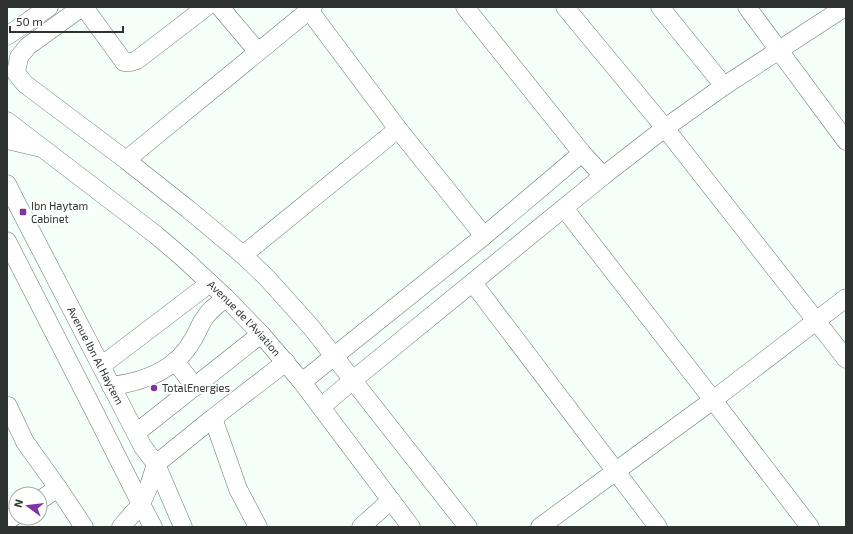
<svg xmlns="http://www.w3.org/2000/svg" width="853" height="534" viewBox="0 0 853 534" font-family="'Exo 2',sans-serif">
<rect width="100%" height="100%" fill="#f3fff8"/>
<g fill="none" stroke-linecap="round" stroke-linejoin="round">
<g stroke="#68736d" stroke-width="19">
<g id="minor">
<path d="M 82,7 L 28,46 L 19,57 L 16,73 L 25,84 L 126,160 L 188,209 L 243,255"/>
<path d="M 84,7 L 124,62 L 131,62 L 137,60 L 206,7"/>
<path d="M 220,7 L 258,52"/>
<path d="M 465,7 L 582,153 L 603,176"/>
<path d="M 565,7 L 665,128 L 846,359"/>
<path d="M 660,7 L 724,86"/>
<path d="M 747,7 L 846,141"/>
<path d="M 309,10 L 398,129 L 484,236"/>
<path d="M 7,36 L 49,7"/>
<path id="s1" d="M 7,121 L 156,235 L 183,258 L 226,298 L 261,334 L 302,382 L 411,527"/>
<path d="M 398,129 L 243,255 L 267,278 L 311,327 L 468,527"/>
<path d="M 7,140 L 37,147"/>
<path d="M 126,160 L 313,7"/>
<path id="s2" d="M 7,184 L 16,202 L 143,447 L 156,464 L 183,527"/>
<path d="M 564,208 L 713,400 L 810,527"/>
<path d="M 7,241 L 90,403 L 141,504 L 153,527"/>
<path d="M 473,283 L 658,527"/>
<path d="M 175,361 L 195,387"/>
<path d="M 101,366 L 210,283"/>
<path d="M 302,382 L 484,236 L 582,153"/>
<path d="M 111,386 C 142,382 176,370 192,341 C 197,334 199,326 204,319 C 209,310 217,305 226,298"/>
<path d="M 7,406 L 8,406 L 25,442 L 58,488 L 84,527"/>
<path d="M 321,407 L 353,380 L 603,176 L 665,128 L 724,86 L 845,7"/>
<path d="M 213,418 L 238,489 L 258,527"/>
<path d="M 136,433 L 261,334"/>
<path d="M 40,500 L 58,488"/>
<path d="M 7,521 L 16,515"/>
<path d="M 121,527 L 141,504 L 149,486 L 156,464 L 213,418 L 286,362"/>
<path d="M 361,527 L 391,500"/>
<path d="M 540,527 L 616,471 L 713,400 L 846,298"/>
</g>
</g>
<use href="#minor" stroke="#fff" stroke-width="18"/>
</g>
<g fill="#7f33a4" stroke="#fff" stroke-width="1.5">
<rect x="19" y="208" width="8" height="8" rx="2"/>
<circle cx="154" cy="388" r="4"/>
</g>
<g text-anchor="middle" stroke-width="4" stroke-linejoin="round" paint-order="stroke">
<g font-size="11" fill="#2e3230" stroke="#fff" text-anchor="start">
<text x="31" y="210">Ibn Haytam<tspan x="31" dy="13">Cabinet</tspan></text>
<text x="162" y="392">TotalEnergies</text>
</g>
<g font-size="11" fill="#2e3230" stroke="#fff">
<text dy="4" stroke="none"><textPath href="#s1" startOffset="309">Avenue de l'Aviation</textPath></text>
<text dy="4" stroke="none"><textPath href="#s2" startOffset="193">Avenue Ibn Al Haytem</textPath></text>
</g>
</g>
<rect width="853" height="534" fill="none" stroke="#2e3230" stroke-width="16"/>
<g transform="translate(28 506) rotate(285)"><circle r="19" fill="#ffffff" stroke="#abadac"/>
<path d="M0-3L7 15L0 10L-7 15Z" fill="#7f33a4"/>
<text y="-6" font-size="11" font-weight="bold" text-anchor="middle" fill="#2e3230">N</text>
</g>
<path d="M10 26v6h113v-6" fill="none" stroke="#2e3230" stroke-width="2"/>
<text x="16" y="26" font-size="12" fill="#2e3230" stroke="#ffffff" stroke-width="3" paint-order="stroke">50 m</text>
</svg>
